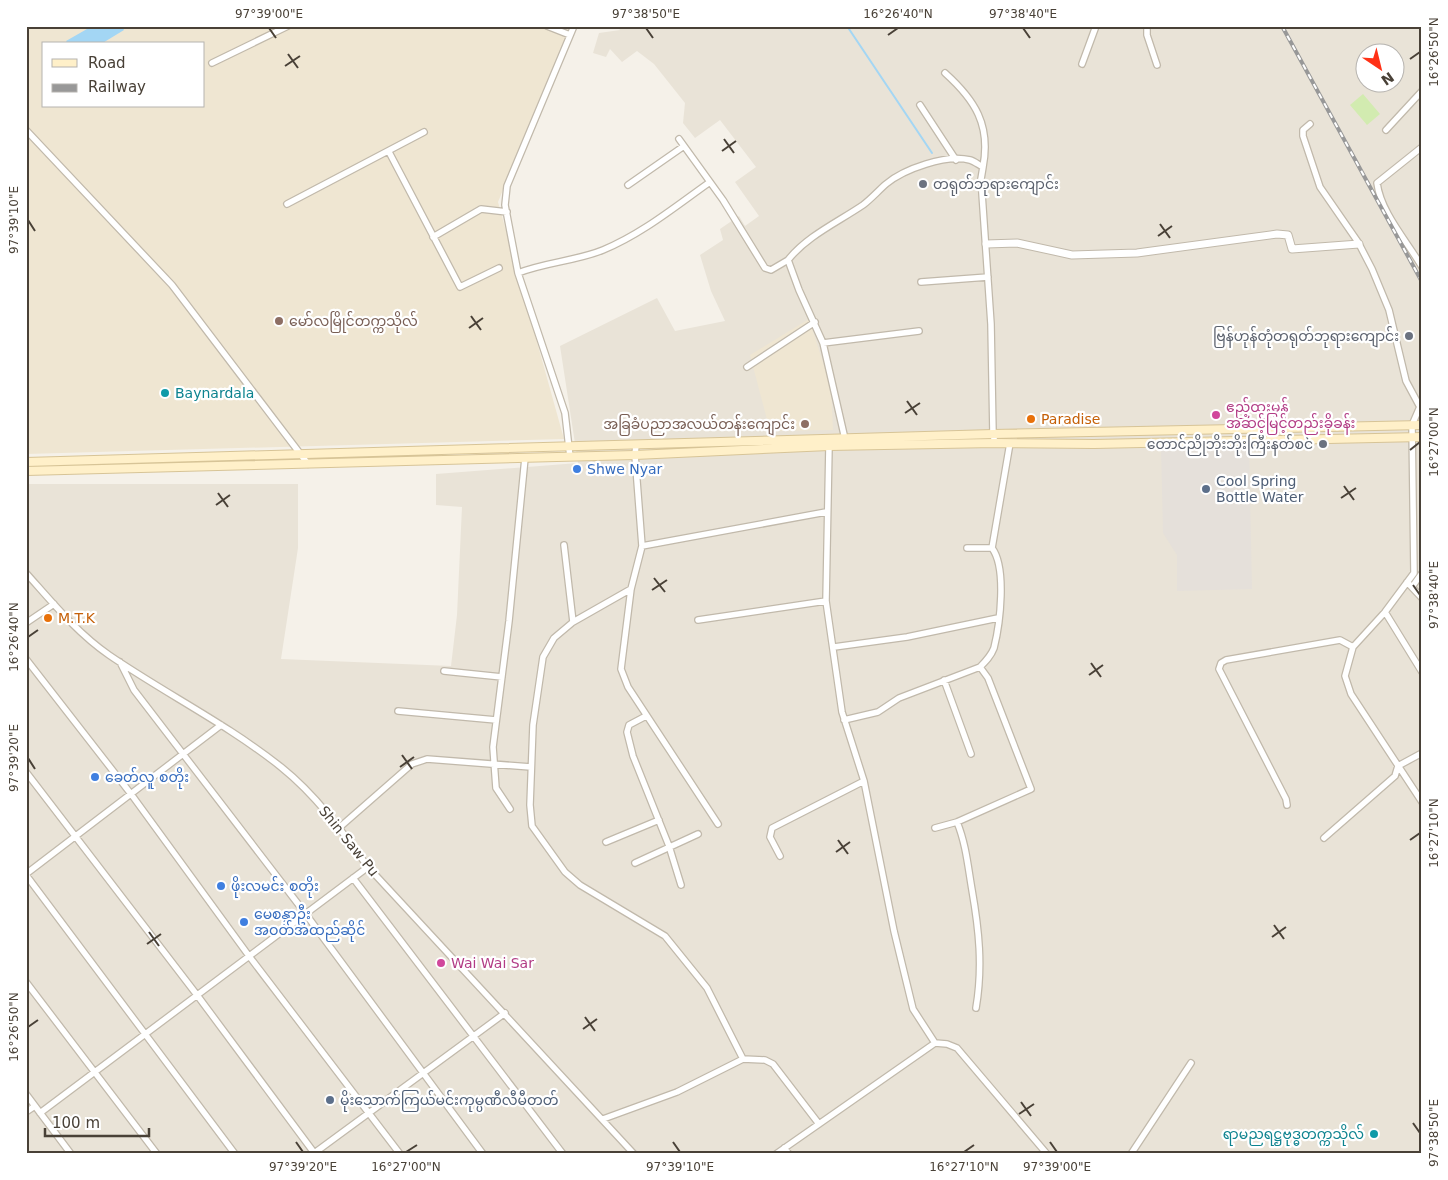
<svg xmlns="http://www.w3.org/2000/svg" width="1448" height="1180" viewBox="0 0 1448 1180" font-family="'DejaVu Sans','Noto Sans Myanmar',sans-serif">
<rect width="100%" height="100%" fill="#f5f1e9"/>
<path fill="#e9e3d7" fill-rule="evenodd" d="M 617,26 L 1422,26 L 1422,1154 L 26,1154 L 26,484 L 298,484 L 298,548 L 281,659 L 451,666 L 457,615 L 462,507 L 436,505 L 436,474 L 578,463 L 560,346 L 657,298 L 675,331 L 725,321 L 711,291 L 700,255 L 723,240 L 720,229 L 739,216 L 745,226 L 759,216 L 735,182 L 756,167 L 720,120 L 695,138 L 683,123 L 685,103 L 654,64 L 637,51 L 622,62 L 610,49 L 606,57 L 593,53 L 599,33 L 620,30 ZM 1366,52 L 1396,52 L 1396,82 L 1366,82 Z"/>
<path fill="#e5e0da" d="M 1249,443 L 1252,589 L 1177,591 L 1177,555 L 1163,533 L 1161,446 Z"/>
<path fill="#efe6d2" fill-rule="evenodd" d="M 26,26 L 570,26 L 498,202 L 564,439 L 26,454 ZM 44,44 L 204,44 L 204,106 L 44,106 Z
M 809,319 L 831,388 L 833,430 L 770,431 L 750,355 Z"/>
<path fill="#d2ebb0" d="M 1363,94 L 1380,114 L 1367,125 L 1350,105 Z"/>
<path fill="#a3d6f4" d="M 86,26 L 122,26 L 124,30 L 101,44 L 68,44 L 66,41 L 87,29 Z"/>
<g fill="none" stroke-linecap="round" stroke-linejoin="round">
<path stroke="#a3d6f4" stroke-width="2" d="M 847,26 L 932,153"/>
<g stroke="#c1b9ab" stroke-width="8">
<path id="minor" d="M 547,26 L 570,35
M 1147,26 L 1147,35 L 1157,65
M 212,63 L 288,26
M 1082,64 L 1096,26
M 945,73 C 975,100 991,125 983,167
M 920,105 L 956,160
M 1310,124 L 1303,130 L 1303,136 L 1320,187 L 1358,242 L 1372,269 L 1389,310 L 1406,381 L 1420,407
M 26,130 L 172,285 L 308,464
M 1386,130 L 1422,91
M 679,139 L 723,200 L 765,268 L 771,270 L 788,260
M 1422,147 L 1377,183 C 1381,213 1407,241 1422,267
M 389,152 L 460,287 L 499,268
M 628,185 L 684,146
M 287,204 L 424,132
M 433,237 L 481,209 L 507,212
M 518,273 C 546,262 576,261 603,250 C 642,234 676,206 710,182
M 921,282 L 988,277
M 823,343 L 919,331
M 747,367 L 815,322
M 1422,402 L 1412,425 L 1414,573 L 1385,612 L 1353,647 L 1345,676 L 1351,694 L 1422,802
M 845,439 L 823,343 L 799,290 L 788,260 C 807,236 838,222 863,205 C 871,199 878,191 886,184 C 904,169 946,154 970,160 C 974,161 979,165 983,167 L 981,179 L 991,324 L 993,434 L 995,443
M 636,445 L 635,455 L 642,546 L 631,589 L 621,669 L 628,687 L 718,824
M 829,446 L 826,601 L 842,712 L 864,781 L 894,931 L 913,1009 L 935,1043
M 570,457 L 565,413 L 518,273 L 505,205 L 507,186 L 574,26
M 564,545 L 573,622
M 642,546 L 826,512
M 992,548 L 1010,443
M 26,573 C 52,602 77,633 109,655 C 166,694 227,724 281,767 C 316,795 342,831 368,867 L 634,1154
M 1407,582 L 1422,598
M 1412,587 L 1422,573
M 631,589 L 573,622 L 554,638 L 543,657 L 533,725 L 530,805 L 532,826 L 565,872 L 580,885 L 665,936 L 707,988 L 743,1059
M 1385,612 L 1422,672
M 698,620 L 826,601
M 26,623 L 54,604
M 834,647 L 907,637 L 998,618
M 26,659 L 131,794 L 249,956 L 400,1154
M 120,662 L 134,690 L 305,913 L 483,1154
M 444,671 L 502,677
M 944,680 L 971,754
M 398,711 L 496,720
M 646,716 L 629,725 L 627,732 L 633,756 L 669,846 L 681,885
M 844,720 L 878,712 L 899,698 L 980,667 C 986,661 991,656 994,648 C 1000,624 1007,568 992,548 L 967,548
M 26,772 L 197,995 L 315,1154
M 1287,805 L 1286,799 L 1219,669 L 1221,663 L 1226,660 L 1340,640 L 1353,647
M 510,809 L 496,788 L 493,747 L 509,621 L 525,458
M 957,822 C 966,844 968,867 972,890 C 979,930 983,967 976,1008
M 340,827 L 412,764 L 427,759 L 531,767
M 935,828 L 957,822 L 1031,789 L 988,678 L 980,667
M 1324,838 L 1395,776 L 1398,766 L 1422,753
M 606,842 L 659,820
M 780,856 L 770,837 L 772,828 L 864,781
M 635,863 L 698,834
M 26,874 L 221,725
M 26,875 L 235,1154
M 353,878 L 563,1154
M 26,982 L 157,1154
M 26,1094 L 71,1154
M 26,1112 L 35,1106
M 40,1113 L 368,867
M 603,1119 L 677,1092 L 743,1059 L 765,1060 L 773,1064 L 819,1124
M 784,1148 L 789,1154
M 313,1154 L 505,1013
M 776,1154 L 935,1043 L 947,1044 L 957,1048 L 1047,1154
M 1131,1154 L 1191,1063"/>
</g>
<g stroke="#c1b9ab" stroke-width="9">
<path id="tertiary" d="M 986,244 L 1017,243 L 1072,255 L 1137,253 L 1277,234 L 1288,235 L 1292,249 L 1359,244"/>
</g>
<g stroke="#d7c497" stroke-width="10">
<path id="secondary" d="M 26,462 L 993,434 L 1422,425
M 26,471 L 635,455 L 829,446 L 995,443 L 1094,444 L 1422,437"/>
</g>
<use href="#minor" stroke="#fff" stroke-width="5.5"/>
<use href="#tertiary" stroke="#fff" stroke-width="7"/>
<use href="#secondary" stroke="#fff0c9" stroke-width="8"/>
<g stroke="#989898" stroke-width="4">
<path id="rail" d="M 1282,26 L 1422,282"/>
</g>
<use href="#rail" stroke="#fff" stroke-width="2" stroke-dasharray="5.5" stroke-linecap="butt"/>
</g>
<path fill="none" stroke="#494137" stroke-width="2" d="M 269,28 L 276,38M 646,28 L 653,38M 1023,28 L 1030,38M 888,35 L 898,28M 288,54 L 298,68M 1410,59 L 1420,52M 285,66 L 300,56M 724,139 L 734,153M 722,151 L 736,141M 28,220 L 35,231M 1160,224 L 1170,238M 1158,236 L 1172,226M 471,316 L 481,330M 469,328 L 483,318M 907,401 L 917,415M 905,413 L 920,403M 1410,450 L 1420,442M 1344,486 L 1354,500M 218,493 L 228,507M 1341,498 L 1356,488M 216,505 L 230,495M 654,578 L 665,592M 1413,585 L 1420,595M 652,590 L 667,580M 28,637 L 38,630M 1091,663 L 1101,677M 1089,675 L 1103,665M 402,755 L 412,769M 28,758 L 35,769M 400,767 L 414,757M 838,840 L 848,854M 1410,840 L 1420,833M 836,852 L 850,842M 1274,925 L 1284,939M 149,932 L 159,946M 1272,937 L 1286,927M 147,944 L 161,934M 585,1017 L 595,1031M 28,1027 L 38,1020M 583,1029 L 597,1019M 1021,1102 L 1031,1116M 1019,1114 L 1034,1104M 1413,1123 L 1420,1133M 296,1142 L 303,1152M 673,1142 L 680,1152M 1050,1142 L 1057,1152M 406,1152 L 417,1145M 964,1152 L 974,1145"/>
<g fill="#6b7280" stroke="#fff" stroke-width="2">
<circle cx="923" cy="184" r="5"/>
<circle cx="1409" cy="336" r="5"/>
<circle cx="1323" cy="444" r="5"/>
</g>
<g fill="#8d6e63" stroke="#fff" stroke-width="2">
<circle cx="279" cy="321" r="5"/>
<circle cx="805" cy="424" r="5"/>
</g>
<g fill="#0f9aa8" stroke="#fff" stroke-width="2">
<circle cx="165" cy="393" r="5"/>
<circle cx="1374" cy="1134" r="5"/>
</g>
<g fill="#d1479c" stroke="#fff" stroke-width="2">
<circle cx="1216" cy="415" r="5"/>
<circle cx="441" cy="963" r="5"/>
</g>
<g fill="#e8710a" stroke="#fff" stroke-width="2">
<circle cx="1031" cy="419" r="5"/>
<circle cx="48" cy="618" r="5"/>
</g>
<g fill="#3f7fe0" stroke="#fff" stroke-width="2">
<circle cx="577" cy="469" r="5"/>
<circle cx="95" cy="777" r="5"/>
<circle cx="221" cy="886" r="5"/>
<circle cx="244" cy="922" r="5"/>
</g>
<g fill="#5c6f8a" stroke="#fff" stroke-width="2">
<circle cx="1206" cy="489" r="5"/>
<circle cx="330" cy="1100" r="5"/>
</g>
<g text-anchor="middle" stroke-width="4.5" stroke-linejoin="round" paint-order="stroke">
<g font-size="14" fill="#5b616d" stroke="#fff" text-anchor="end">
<text x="933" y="189" text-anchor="start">တရုတ်ဘုရားကျောင်း</text>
<text x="1399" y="341">ဗြန်ဟုန်တုံတရုတ်ဘုရားကျောင်း</text>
<text x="1313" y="449">တောင်ညိုဘိုးဘိုးကြီးနတ်စင်</text>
</g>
<g font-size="14" fill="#785e54" stroke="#fff" text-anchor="start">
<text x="289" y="326">မော်လမြိုင်တက္ကသိုလ်</text>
<text x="795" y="429" text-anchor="end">အခြခံပညာအလယ်တန်းကျောင်း</text>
</g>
<g font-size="14" fill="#0d838f" stroke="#fff" text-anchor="start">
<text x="175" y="398">Baynardala</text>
<text x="1364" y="1139" text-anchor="end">ရာမညရဋ္ဌဗုဒ္ဓတက္ကသိုလ်</text>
</g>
<g font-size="14" fill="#b23c85" stroke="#fff" text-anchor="start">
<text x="1226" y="412">ဧည့်ထူးမွန်<tspan x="1226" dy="16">အဆင့်မြင့်တည်းခိုခန်း</tspan></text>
<text x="451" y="968">Wai Wai Sar</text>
</g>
<g font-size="14" fill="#c56008" stroke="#fff" text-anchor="start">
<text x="1041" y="424">Paradise</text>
<text x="58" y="623">M.T.K</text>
</g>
<g font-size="14" fill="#366cbe" stroke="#fff" text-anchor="start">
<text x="587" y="474">Shwe Nyar</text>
<text x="105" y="782">ခေတ်လူ စတိုး</text>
<text x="231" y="891">ဖိုးလမင်း စတိုး</text>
<text x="254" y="919">မေစန္ဒာဦး<tspan x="254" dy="16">အဝတ်အထည်ဆိုင်</tspan></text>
</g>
<g font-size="14" fill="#4e5e75" stroke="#fff" text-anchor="start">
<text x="1216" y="486">Cool Spring<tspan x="1216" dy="16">Bottle Water</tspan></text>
<text x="340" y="1105">မိုးသောက်ကြယ်မင်းကုမ္ပဏီလီမီတတ်</text>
</g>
<g font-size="14" fill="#494137" stroke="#fff">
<text transform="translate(349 841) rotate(51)" y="5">Shin Saw Pu</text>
</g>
</g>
<rect width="1448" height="1180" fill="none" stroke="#ffffff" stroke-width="55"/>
<rect x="42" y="42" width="162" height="65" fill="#ffffff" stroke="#b6b3af"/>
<rect x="52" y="59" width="25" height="8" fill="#fff0c9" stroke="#b6b3af"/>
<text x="88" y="68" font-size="15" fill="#494137">Road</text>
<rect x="52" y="84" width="25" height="8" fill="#989898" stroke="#b6b3af"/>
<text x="88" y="92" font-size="15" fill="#494137">Railway</text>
<g transform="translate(1380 68) rotate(145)"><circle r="24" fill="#ffffff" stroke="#b6b3af"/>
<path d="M0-4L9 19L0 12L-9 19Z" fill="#ff3116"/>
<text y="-8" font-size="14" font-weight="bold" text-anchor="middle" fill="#494137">N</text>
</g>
<path d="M45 1128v8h104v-8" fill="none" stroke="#494137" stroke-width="2.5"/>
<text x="52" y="1128" font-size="15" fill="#494137" stroke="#ffffff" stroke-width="4" paint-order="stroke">100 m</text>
<rect x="28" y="28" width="1392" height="1124" fill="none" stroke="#494137" stroke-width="2"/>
<g font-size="12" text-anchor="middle" fill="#494137">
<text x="269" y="18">97°39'00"E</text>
<text x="646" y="18">97°38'50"E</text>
<text x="898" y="18">16°26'40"N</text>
<text x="1023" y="18">97°38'40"E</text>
<text transform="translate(1434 52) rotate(-90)" y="4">16°26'50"N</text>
<text transform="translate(14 220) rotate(-90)" y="4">97°39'10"E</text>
<text transform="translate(1434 442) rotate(-90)" y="4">16°27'00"N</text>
<text transform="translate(1434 595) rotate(-90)" y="4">97°38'40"E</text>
<text transform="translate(14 637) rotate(-90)" y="4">16°26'40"N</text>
<text transform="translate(14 758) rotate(-90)" y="4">97°39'20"E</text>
<text transform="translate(1434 833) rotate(-90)" y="4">16°27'10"N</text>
<text transform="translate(14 1027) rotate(-90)" y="4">16°26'50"N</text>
<text transform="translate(1434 1133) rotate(-90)" y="4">97°38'50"E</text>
<text x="303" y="1171">97°39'20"E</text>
<text x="406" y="1171">16°27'00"N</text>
<text x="680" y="1171">97°39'10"E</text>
<text x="964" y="1171">16°27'10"N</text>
<text x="1057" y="1171">97°39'00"E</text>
</g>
</svg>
